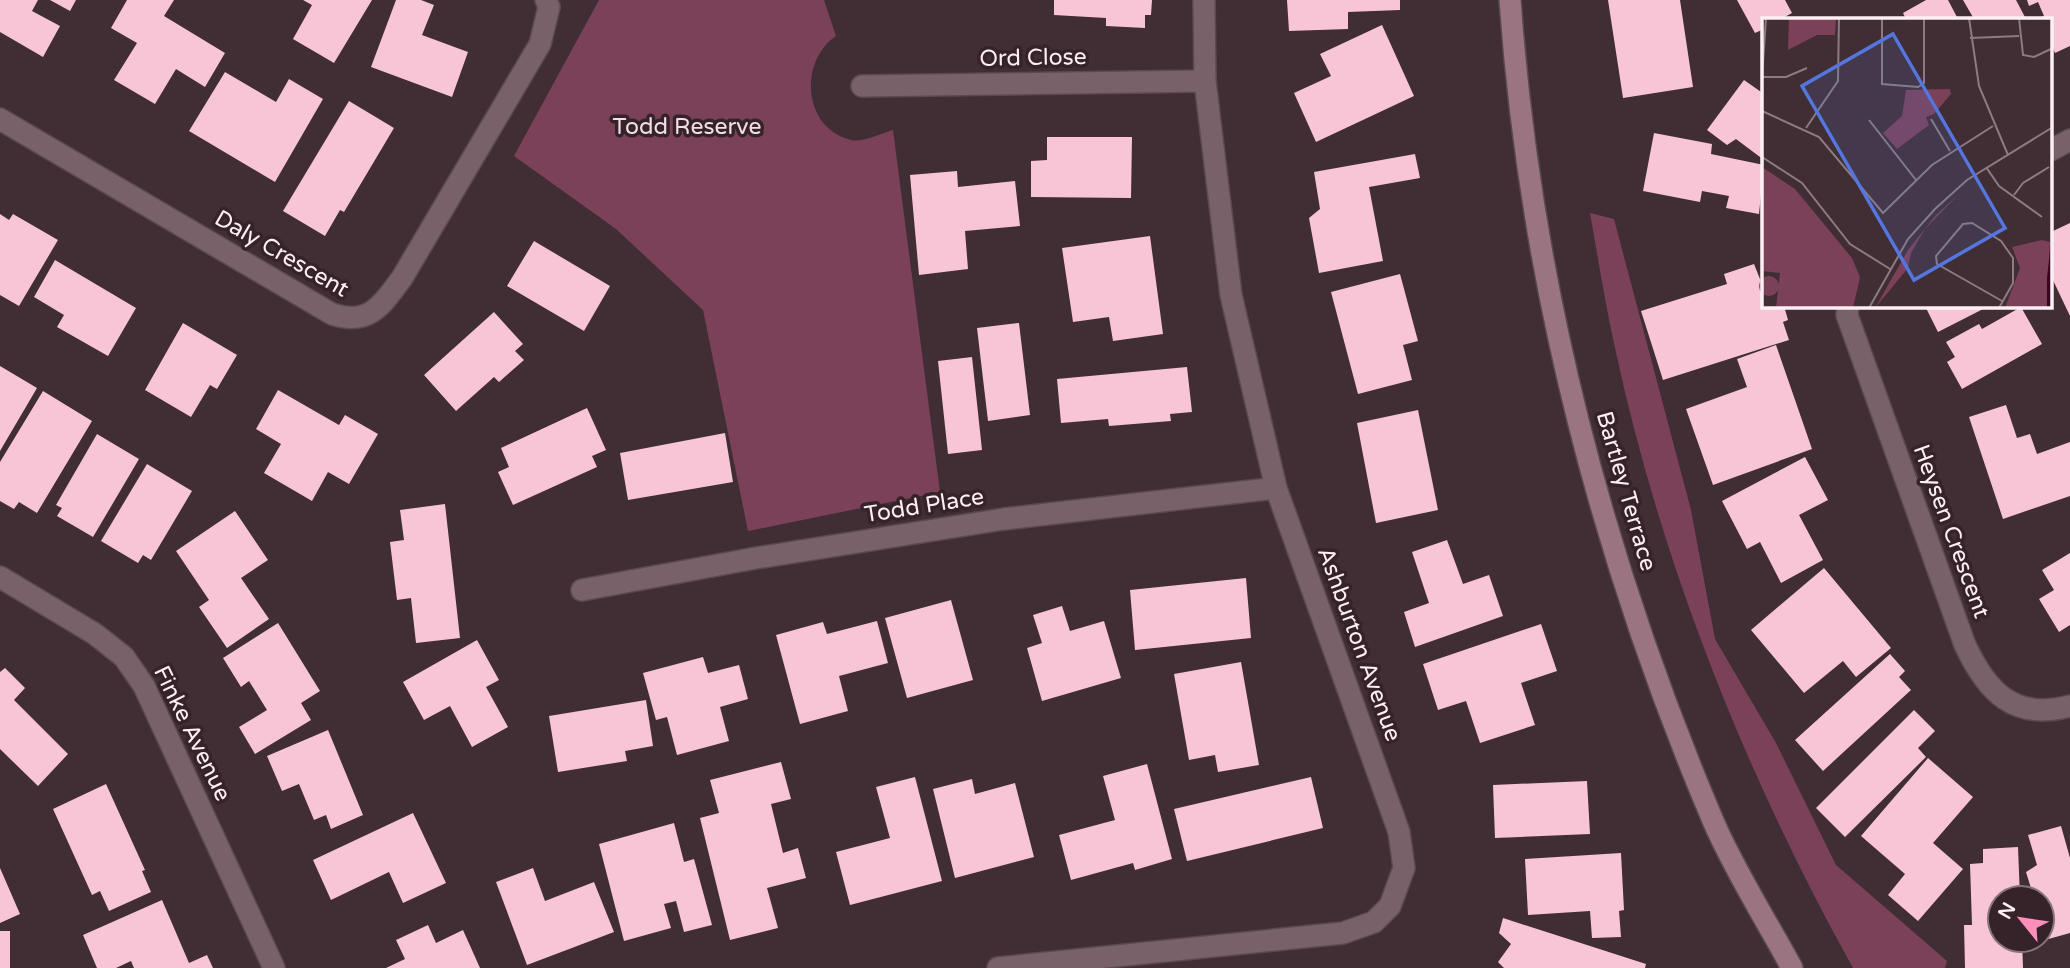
<svg xmlns="http://www.w3.org/2000/svg" width="2070" height="968" viewBox="0 0 2070 968" font-family="'Varela Round',sans-serif">
<rect width="100%" height="100%" fill="#412d34"/>
<path fill="#7b4159" d="M 599,0 L 824,0 L 836,36 C 799,61 802,128 851,140 C 862,143 882,133 893,130 L 940,492 L 748,531 L 703,310 L 616,229 L 514,156 Z
M 1590,213 L 1614,219 L 1691,510 L 1715,639 L 1776,743 L 1836,865 L 1947,961 L 1945,968 L 1853,968 C 1746,776 1661,563 1615,348 C 1605,303 1598,258 1590,213 Z"/>
<path fill="#f8c5d7" d="M 0,0 L 38,0 L 32,11 L 60,26 L 43,57 L 0,32 Z
M 50,0 L 76,0 L 70,11 Z
M 127,0 L 174,0 L 164,16 L 225,53 L 205,87 L 176,69 L 155,104 L 114,80 L 137,43 L 111,28 Z
M 303,0 L 372,0 L 334,63 L 293,39 L 312,5 Z
M 396,0 L 421,0 L 434,5 L 422,35 L 468,52 L 452,97 L 371,67 Z
M 1054,0 L 1152,0 L 1151,15 L 1145,15 L 1145,28 L 1106,26 L 1106,18 L 1054,15 Z
M 1287,0 L 1400,0 L 1400,10 L 1348,12 L 1348,29 L 1289,31 Z
M 1608,0 L 1680,0 L 1693,87 L 1623,98 Z
M 1737,0 L 1785,0 L 1792,13 L 1781,19 L 1764,19 L 1764,29 L 1755,33 Z
M 1926,0 L 1948,0 L 1958,19 L 1906,19 L 1903,13 Z
M 1963,0 L 2016,0 L 2026,19 L 1974,19 Z
M 2027,0 L 2070,0 L 2070,46 L 2055,53 L 2051,44 L 2051,19 L 2036,19 L 2044,16 L 2038,2 L 2029,6 Z
M 1382,25 L 1414,96 L 1316,142 L 1294,93 L 1331,76 L 1320,54 Z
M 225,72 L 276,102 L 289,79 L 323,99 L 275,182 L 189,131 Z
M 1744,80 L 1764,94 L 1764,160 L 1736,139 L 1727,145 L 1707,130 Z
M 349,101 L 394,128 L 344,212 L 340,210 L 325,236 L 283,211 Z
M 1654,133 L 1712,144 L 1711,154 L 1764,165 L 1759,214 L 1726,208 L 1729,196 L 1702,191 L 1700,202 L 1643,191 Z
M 1047,137 L 1132,137 L 1131,198 L 1031,197 L 1031,161 L 1047,160 Z
M 1415,154 L 1420,178 L 1369,187 L 1383,261 L 1319,273 L 1309,218 L 1320,209 L 1314,172 Z
M 957,171 L 958,187 L 1015,181 L 1020,226 L 965,231 L 968,269 L 919,275 L 910,175 Z
M 0,214 L 9,220 L 13,214 L 58,240 L 19,306 L 0,295 Z
M 2070,223 L 2070,316 L 2051,276 L 2051,232 Z
M 1150,236 L 1163,334 L 1113,341 L 1109,317 L 1073,322 L 1062,248 Z
M 534,241 L 610,286 L 584,331 L 507,286 Z
M 55,260 L 136,308 L 108,356 L 57,327 L 64,315 L 34,297 Z
M 1754,264 L 1764,289 L 1764,306 L 1784,306 L 1788,320 L 1783,322 L 1789,340 L 1663,380 L 1641,311 L 1727,284 L 1724,274 Z
M 1400,274 L 1418,341 L 1403,345 L 1412,380 L 1358,394 L 1331,292 Z
M 1925,306 L 1989,306 L 1938,332 Z
M 2021,307 L 2042,344 L 1962,389 L 1947,362 L 1955,357 L 1946,342 L 1979,324 L 1982,329 Z
M 494,312 L 523,344 L 515,351 L 524,360 L 499,382 L 494,377 L 456,411 L 424,375 Z
M 183,323 L 237,355 L 217,389 L 210,385 L 191,417 L 145,390 Z
M 1019,323 L 1030,415 L 988,421 L 977,328 Z
M 1776,345 L 1812,449 L 1713,485 L 1686,409 L 1747,387 L 1737,359 Z
M 972,357 L 982,450 L 948,454 L 938,361 Z
M 0,366 L 37,388 L 0,451 Z
M 1187,367 L 1192,412 L 1170,414 L 1171,421 L 1109,426 L 1108,419 L 1061,423 L 1057,379 Z
M 278,390 L 339,425 L 345,415 L 378,434 L 349,484 L 328,472 L 312,501 L 264,473 L 281,444 L 256,429 Z
M 43,391 L 92,421 L 37,513 L 19,502 L 14,509 L 0,501 L 0,462 Z
M 2006,405 L 2017,438 L 2030,434 L 2037,454 L 2070,442 L 2070,496 L 2003,519 L 1969,417 Z
M 587,408 L 606,450 L 592,456 L 597,467 L 513,505 L 498,472 L 509,467 L 501,448 Z
M 1418,410 L 1438,510 L 1376,523 L 1357,423 Z
M 725,433 L 733,482 L 628,500 L 620,453 Z
M 97,434 L 139,459 L 93,537 L 57,516 L 62,508 L 56,505 Z
M 1805,457 L 1828,500 L 1799,515 L 1823,560 L 1781,583 L 1760,542 L 1747,549 L 1722,501 Z
M 147,464 L 192,491 L 151,560 L 143,555 L 138,563 L 101,541 Z
M 445,504 L 460,638 L 416,643 L 411,598 L 397,600 L 390,542 L 404,540 L 400,510 Z
M 235,511 L 268,560 L 241,578 L 269,619 L 227,648 L 199,607 L 209,600 L 176,551 Z
M 1447,540 L 1463,584 L 1489,575 L 1503,616 L 1415,647 L 1404,612 L 1429,603 L 1412,552 Z
M 2070,553 L 2070,625 L 2059,632 L 2039,599 L 2054,590 L 2042,570 Z
M 1824,568 L 1891,648 L 1856,677 L 1843,661 L 1804,693 L 1751,630 Z
M 1246,578 L 1251,638 L 1135,650 L 1130,590 Z
M 951,600 L 973,680 L 907,698 L 885,618 Z
M 1062,606 L 1070,631 L 1104,621 L 1121,678 L 1042,701 L 1027,648 L 1042,643 L 1033,615 Z
M 877,621 L 888,663 L 839,676 L 848,711 L 800,724 L 776,635 L 823,622 L 827,634 Z
M 278,623 L 320,691 L 301,703 L 311,720 L 255,754 L 239,727 L 267,710 L 249,681 L 241,687 L 223,658 Z
M 1541,624 L 1557,671 L 1521,683 L 1535,725 L 1480,743 L 1466,701 L 1438,710 L 1423,664 Z
M 477,640 L 499,680 L 486,687 L 508,727 L 472,747 L 450,706 L 424,720 L 403,682 Z
M 1890,654 L 1905,671 L 1899,677 L 1911,690 L 1823,771 L 1795,740 Z
M 703,657 L 708,673 L 739,665 L 748,699 L 720,707 L 729,741 L 677,755 L 667,717 L 656,720 L 643,673 Z
M 1241,662 L 1259,765 L 1218,772 L 1215,755 L 1189,760 L 1174,674 Z
M 5,668 L 25,688 L 14,700 L 68,754 L 38,786 L 0,749 L 0,672 Z
M 646,700 L 653,746 L 625,751 L 627,761 L 558,772 L 549,716 Z
M 1914,710 L 1935,731 L 1918,748 L 1926,757 L 1845,837 L 1816,808 Z
M 328,730 L 363,815 L 331,829 L 326,815 L 314,820 L 299,784 L 282,791 L 267,756 Z
M 1928,758 L 1973,797 L 1933,843 L 1963,869 L 1918,921 L 1888,895 L 1905,874 L 1861,836 Z
M 781,762 L 791,799 L 771,804 L 783,853 L 798,848 L 806,878 L 767,888 L 778,928 L 730,940 L 700,818 L 719,813 L 710,780 Z
M 1147,764 L 1172,859 L 1135,870 L 1133,863 L 1071,880 L 1059,835 L 1115,820 L 1103,776 Z
M 915,777 L 942,881 L 850,905 L 836,852 L 890,838 L 876,787 Z
M 1311,777 L 1323,828 L 1187,861 L 1174,809 Z
M 972,779 L 975,794 L 1015,783 L 1034,857 L 955,878 L 933,789 Z
M 1587,781 L 1590,834 L 1495,838 L 1493,785 Z
M 106,784 L 145,870 L 142,871 L 151,892 L 109,911 L 100,891 L 92,895 L 53,809 Z
M 413,813 L 446,883 L 403,903 L 389,872 L 331,900 L 313,860 Z
M 674,823 L 684,862 L 694,859 L 712,925 L 684,932 L 676,901 L 664,904 L 671,928 L 624,941 L 599,844 Z
M 2061,826 L 2070,858 L 2070,933 L 2045,940 L 2042,898 L 2034,898 L 2026,872 L 2037,865 L 2028,835 Z
M 2018,847 L 2020,898 L 2000,898 L 2000,940 L 2022,940 L 2023,968 L 1965,968 L 1964,925 L 1972,925 L 1970,864 L 1983,863 L 1983,849 Z
M 1621,853 L 1624,910 L 1619,911 L 1621,937 L 1592,938 L 1590,911 L 1528,915 L 1525,859 Z
M 0,868 L 20,914 L 0,923 Z
M 533,868 L 545,901 L 594,882 L 614,932 L 527,965 L 496,882 Z
M 162,900 L 189,963 L 207,955 L 213,968 L 134,968 L 131,961 L 116,968 L 97,968 L 83,935 Z
M 1503,918 L 1646,964 L 1645,968 L 1504,968 L 1498,962 L 1511,944 L 1499,933 Z
M 428,925 L 436,943 L 463,930 L 480,968 L 386,968 L 405,959 L 396,940 Z
M 0,931 L 10,931 L 10,968 L 0,968 Z"/>
<g fill="none" stroke-linecap="round" stroke-linejoin="round">
<g stroke="#5a4950" stroke-width="24">
<path id="street" d="M 862,86 L 1205,81
M 0,119 L 332,314 C 369,326 381,306 402,278 L 540,44 L 549,7 L 546,0
M 2051,150 L 2070,140
M 1848,306 L 1847,315 L 1965,645 C 1987,692 2014,721 2070,706
M 0,577 L 95,634 L 124,657 L 144,686 L 274,968
M 582,590 L 756,558 L 1004,519 L 1276,488
M 998,968 L 1343,933 L 1374,922 L 1390,906 L 1404,868 L 1399,832 L 1276,488 L 1231,295 L 1205,81 L 1204,0"/>
</g>
<g stroke="#5a4950" stroke-width="24">
<path id="secondary" d="M 1510,0 C 1530,282 1603,563 1714,823 C 1736,873 1766,920 1792,968"/>
</g>
<use href="#street" stroke="#786169" stroke-width="21"/>
<use href="#secondary" stroke="#9b7482" stroke-width="21"/>
</g>
<g text-anchor="middle" stroke-width="7" stroke-linejoin="round" paint-order="stroke">
<g font-size="23" fill="#fdeff4" stroke="#36232a">
<text transform="translate(1033 57) rotate(-1)" y="8">Ord Close</text>
<text transform="translate(282 253) rotate(30)" y="8">Daly Crescent</text>
<text transform="translate(1627 491) rotate(74)" y="8">Bartley Terrace</text>
<text transform="translate(924 505) rotate(-9)" y="8">Todd Place</text>
<text transform="translate(1952 531) rotate(70)" y="8">Heysen Crescent</text>
<text transform="translate(1360 644) rotate(70)" y="8">Ashburton Avenue</text>
<text transform="translate(193 733) rotate(64)" y="8">Finke Avenue</text>
</g>
<g font-size="23" fill="#f4dee5" stroke="#36232a">
<text x="687" y="134">Todd Reserve</text>
</g>
</g>
<g transform="translate(1762 18)">
<rect width="290" height="290" fill="#412d34"/>
<path d="M 27,0 L 74,0 L 73,17 L 55,17 L 26,32 ZM 188,71 L 189,76 L 172,96 L 164,99 L 167,107 L 135,131 L 121,115 L 140,98 L 144,72 ZM 0,149 L 33,171 L 90,240 L 98,259 L 91,290 L 14,290 L 18,255 L 0,253 ZM 197,176 L 163,211 L 149,235 L 146,250 L 113,290 L 146,232 L 173,198 ZM 280,222 L 288,224 L 285,290 L 243,290 L 258,250 L 250,229 ZM-3 268a10 10 0 1 1 20 0a10 10 0 1 1-20 0Z" fill="#7b4159"/>
<path d="M 290,215 L 290,290 L 285,290 L 285,260 Z" fill="#390620"/>
<path fill="none" stroke="#8c7b81" stroke-width="2" d="M 120,0 L 120,66 L 156,69 L 162,65 L 162,0M 207,0 L 217,68 L 246,137M 257,0 L 261,37 L 272,39 L 291,30M 208,20 L 257,18M 0,59 L 24,59 L 45,50M 0,60 L 4,0M 0,93 L 57,119 L 121,195 L 170,147 L 231,108M 169,101 L 188,133M 107,102 L 154,162M 44,110 L 76,63 L 77,0M 0,139 L 40,165 L 88,226 L 128,251M 224,149 L 237,168 L 280,199M 252,177 L 261,165 L 287,149M 107,290 L 146,221 L 173,191 L 205,162 L 291,109M 237,290 L 251,265 L 251,240 L 239,223 L 210,205 L 201,206 L 174,238 L 175,246 L 240,283"/>
<path fill="#5576df" fill-opacity="0.15" stroke="#5576df" stroke-width="3.5" d="M 131,16 L 243,210 L 152,262 L 40,68 Z"/>
<rect width="290" height="290" fill="none" stroke="#fdeff4" stroke-width="3.5"/>
</g>
<g transform="translate(2021 919) rotate(300)"><circle r="33" fill="#36232a" stroke="#86757b" stroke-width="2"/>
<path d="M0-5L12 26L0 18L-12 26Z" fill="#fe8ebc"/>
<text y="-10" font-size="19" font-weight="bold" text-anchor="middle" fill="#fdeff4">N</text>
</g>
</svg>
